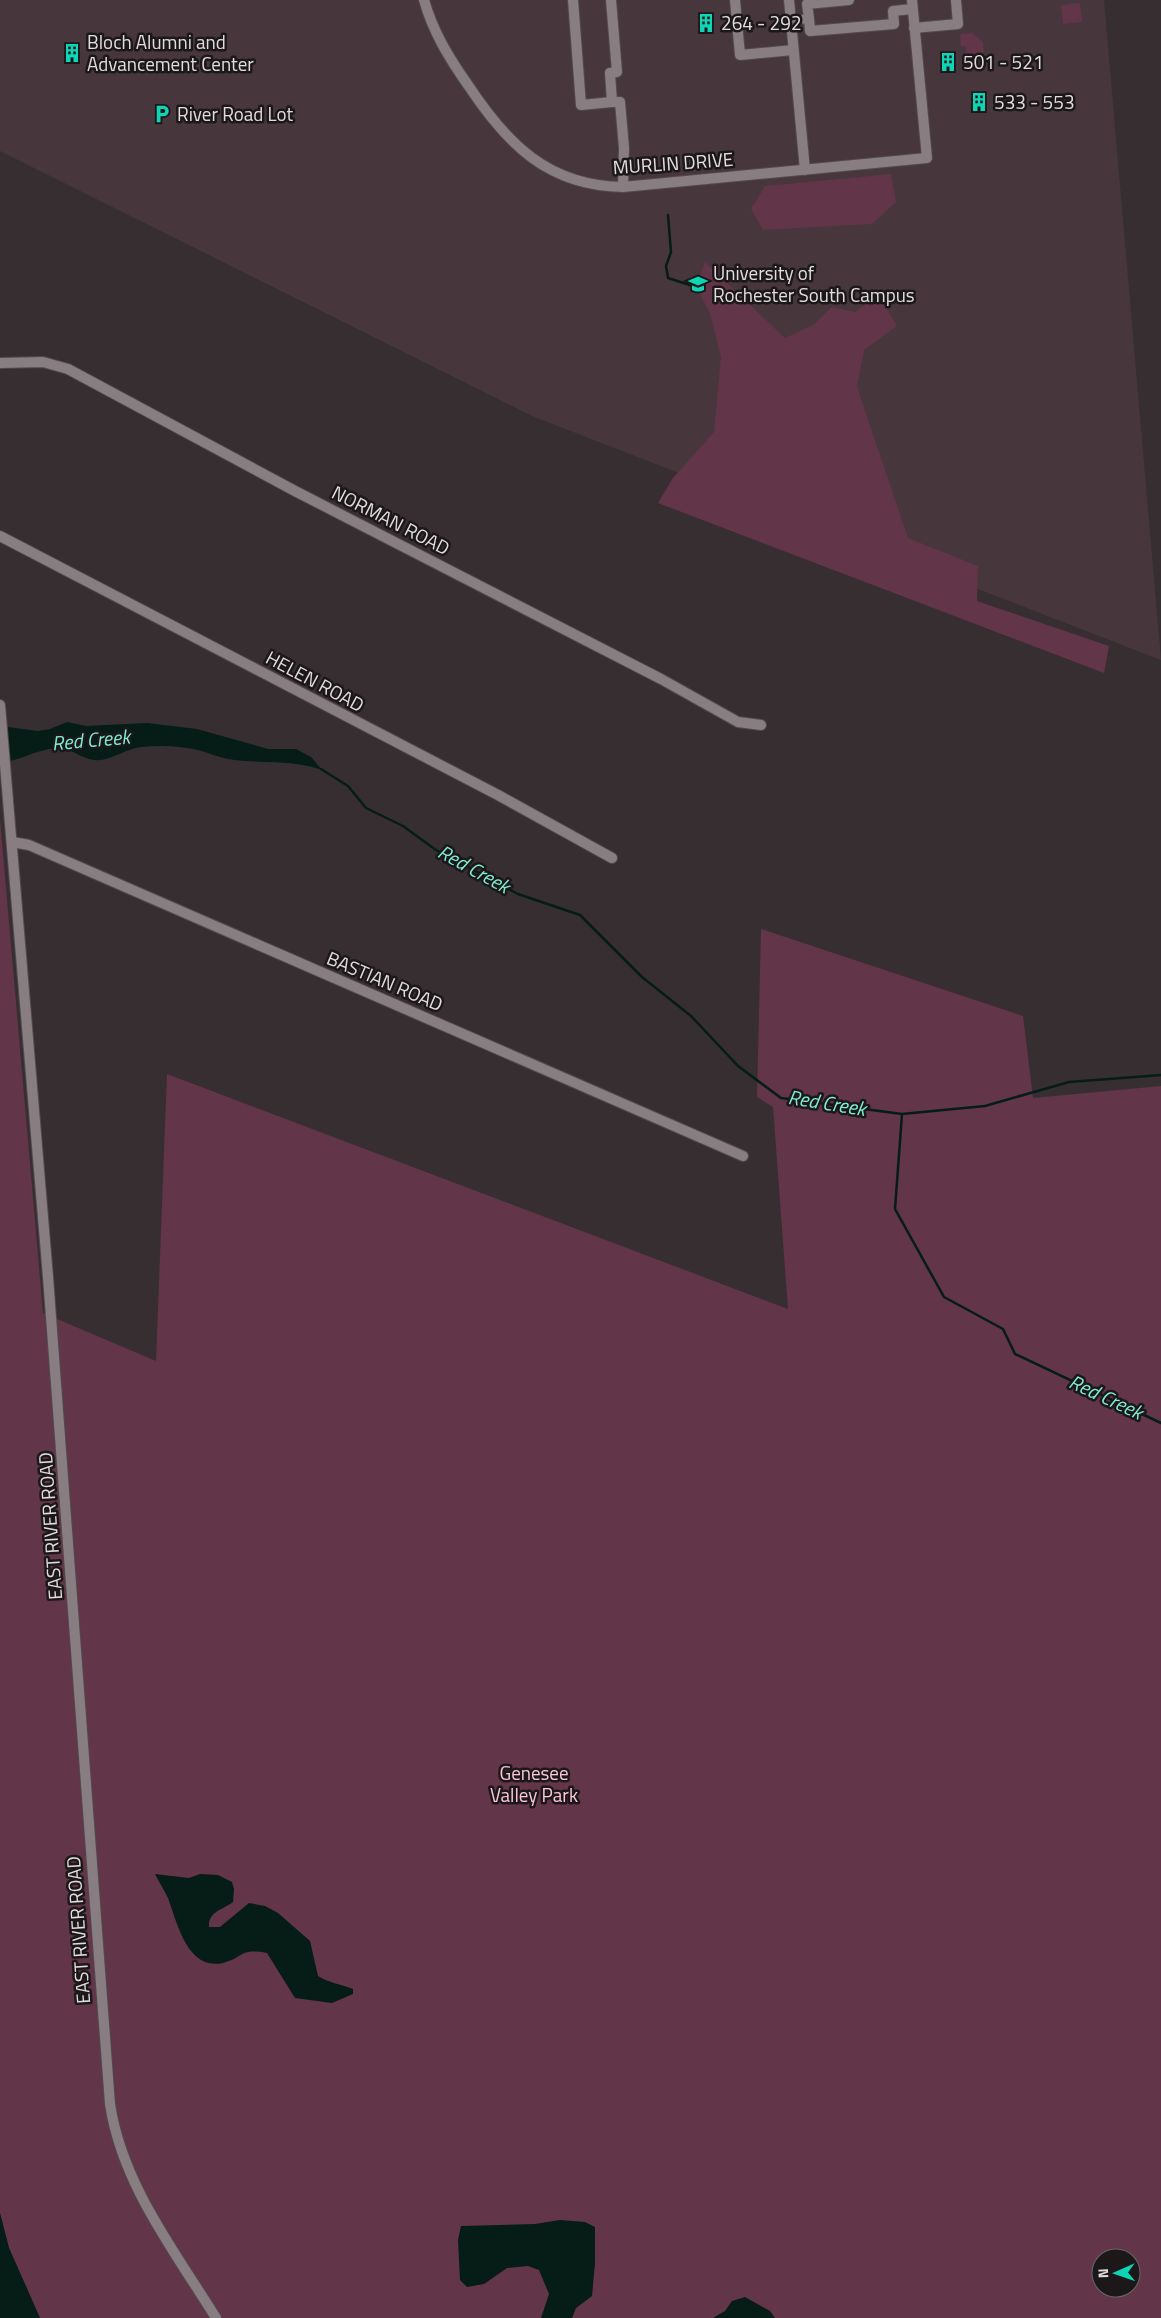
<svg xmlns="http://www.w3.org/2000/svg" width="1161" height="2318" viewBox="0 0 1161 2318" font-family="'Titillium Web',sans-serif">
<rect width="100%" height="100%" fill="#372e32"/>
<path fill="#47373d" d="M 0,0 L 1104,0 L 1161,660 L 532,416 L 0,151 Z"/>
<path fill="#623548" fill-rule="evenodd" d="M 1080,3 L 1082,22 L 1063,24 L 1061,5 Z
M 972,33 L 983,42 L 984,58 L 966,59 L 966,47 L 961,46 L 960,34 Z
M 891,174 L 896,202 L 872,224 L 763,230 L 751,209 L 765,186 Z
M 705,262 L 785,338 L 813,325 L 832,307 L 855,312 L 878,294 L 897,326 L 864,350 L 857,387 L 908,538 L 978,566 L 977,601 L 1109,646 L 1104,673 L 658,503 L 673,478 L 714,432 L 721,357 L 710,313 L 696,287 Z
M 0,819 L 43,1313 L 156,1361 L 167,1074 L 788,1309 L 773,1107 L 757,1097 L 761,929 L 1023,1016 L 1033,1098 L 1161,1086 L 1161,2318 L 40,2318 L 9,2248 L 0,2213 ZM 1101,2258 L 1131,2258 L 1131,2288 L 1101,2288 Z"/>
<path fill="#051c17" d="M 67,722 L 86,726 L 147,723 L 197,729 L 268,749 L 296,749 L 311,757 L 322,770 C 292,759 259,764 228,759 C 219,757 211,754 202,751 C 183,746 161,745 142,747 C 126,748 110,762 94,760 C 79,758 71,747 55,748 C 36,750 19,761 0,763 L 0,726 L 38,731 L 50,729 Z
M 155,1874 L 189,1878 L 200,1874 L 218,1875 L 232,1882 L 234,1889 L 233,1902 C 222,1910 208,1912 209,1927 L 220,1927 L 249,1903 L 265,1906 L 278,1913 L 310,1941 L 318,1976 C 329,1983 340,1984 353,1989 L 353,1994 L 332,2003 L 295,1998 L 267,1953 C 239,1948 245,1957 223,1963 C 187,1971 177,1922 168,1898 C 164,1890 159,1882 155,1874 Z
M 0,2213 L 9,2248 L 40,2318 L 0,2318 Z
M 560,2220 L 585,2222 L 595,2227 L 595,2263 L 592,2296 L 576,2308 L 572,2318 L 541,2318 L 549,2294 L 539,2270 L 528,2266 L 507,2268 L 484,2284 L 467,2287 L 460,2280 L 458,2240 L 461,2226 L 535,2224 Z
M 745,2297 L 770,2311 L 775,2318 L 713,2318 L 725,2311 L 732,2301 Z"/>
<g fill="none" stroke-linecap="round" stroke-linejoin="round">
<path stroke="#051c17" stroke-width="2.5" d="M 668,215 L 671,252 L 666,266 L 668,278 L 696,287
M 321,769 L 348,786 L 366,808 L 403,826 L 436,850 L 518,894 L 580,915 L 642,977 L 691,1016 L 738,1066 L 781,1098 L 902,1114 L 985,1106 L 1069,1082 L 1161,1075
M 902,1114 L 895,1209 L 944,1297 L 1003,1329 L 1015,1354 L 1161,1423"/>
<g stroke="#524a4d" stroke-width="12">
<path id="minor" d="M 424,0 C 433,32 449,58 468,85 C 507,144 548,186 623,187 L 927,158 L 912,0
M 573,0 L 581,105 L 612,102
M 611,0 L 617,72 L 610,73 L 612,102 L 620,102 L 624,148 L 623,187
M 735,0 L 740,55 L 793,50
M 789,0 L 805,170
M 809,18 L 807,4 L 849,0
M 805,19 L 809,18 L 810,31 L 894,24 L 893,11 L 912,9
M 914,28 L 958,24 L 956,0
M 0,363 L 43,362 L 68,369 L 295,491 L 661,679 L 738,722 L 761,725
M 0,536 L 498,795 L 612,858
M 0,705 L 48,1277 L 110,2104 C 122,2184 174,2250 216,2318
M 12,842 L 29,845 L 743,1156"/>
</g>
<use href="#minor" stroke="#887d81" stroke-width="10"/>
</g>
<defs>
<g id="building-bare" transform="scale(1.5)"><path d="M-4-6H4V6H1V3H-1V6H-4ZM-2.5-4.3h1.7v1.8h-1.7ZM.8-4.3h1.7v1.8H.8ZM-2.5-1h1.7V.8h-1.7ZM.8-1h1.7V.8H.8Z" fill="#0dd5b5" stroke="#1c1819" stroke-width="2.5" paint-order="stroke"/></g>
<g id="parking-bare" transform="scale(1.5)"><path d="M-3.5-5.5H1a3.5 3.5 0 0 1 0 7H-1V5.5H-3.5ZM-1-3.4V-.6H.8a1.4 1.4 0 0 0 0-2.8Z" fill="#0dd5b5" stroke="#1c1819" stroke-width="2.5" paint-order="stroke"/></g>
<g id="university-bare" transform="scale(1.5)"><path d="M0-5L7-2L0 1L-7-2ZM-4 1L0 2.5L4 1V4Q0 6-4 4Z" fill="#0dd5b5" stroke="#1c1819" stroke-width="2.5" paint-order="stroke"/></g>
</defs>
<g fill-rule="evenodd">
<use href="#building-bare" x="706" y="23"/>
<use href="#building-bare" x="72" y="53"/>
<use href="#building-bare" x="948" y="62"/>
<use href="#building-bare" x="979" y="102"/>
<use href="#parking-bare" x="162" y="114"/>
<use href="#university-bare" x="698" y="284"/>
</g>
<g text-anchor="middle" stroke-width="5" stroke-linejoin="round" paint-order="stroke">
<g font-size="19" fill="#e2dcde" stroke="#1c1819" text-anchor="start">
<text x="721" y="30">264 - 292</text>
<text x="87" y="49">Bloch Alumni and<tspan x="87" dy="22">Advancement Center</tspan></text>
<text x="963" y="69">501 - 521</text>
<text x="994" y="109">533 - 553</text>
<text x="177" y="121">River Road Lot</text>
<text x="713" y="280">University of<tspan x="713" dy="22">Rochester South Campus</tspan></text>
</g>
<g font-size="19" fill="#e2dcde" stroke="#1c1819">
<text transform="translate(673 163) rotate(-4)" y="7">MURLIN DRIVE</text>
<text transform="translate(391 520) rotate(27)" y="7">NORMAN ROAD</text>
<text transform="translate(315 681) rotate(28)" y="7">HELEN ROAD</text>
<text transform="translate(385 981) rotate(23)" y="7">BASTIAN ROAD</text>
<text transform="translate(50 1526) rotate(-94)" y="7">EAST RIVER ROAD</text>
<text transform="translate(78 1930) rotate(-94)" y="7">EAST RIVER ROAD</text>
</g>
<g font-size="19" fill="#fbc6da" stroke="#1c1819">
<text x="534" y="1780">Genesee<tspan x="534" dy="22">Valley Park</tspan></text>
</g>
<g font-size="20" font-style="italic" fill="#7eedd3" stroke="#1c1819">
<text transform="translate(91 740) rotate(-5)" y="7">Red Creek</text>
<text transform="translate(474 869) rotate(29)" y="7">Red Creek</text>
<text transform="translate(827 1103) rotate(9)" y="7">Red Creek</text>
<text transform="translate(1106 1397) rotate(25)" y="7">Red Creek</text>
</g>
</g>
<g transform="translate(1116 2273) rotate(268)"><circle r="24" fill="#1c1819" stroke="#6b6668"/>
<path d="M0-4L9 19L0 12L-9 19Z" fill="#0dd5b5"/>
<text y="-8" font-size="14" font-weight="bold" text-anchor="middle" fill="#e2dcde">N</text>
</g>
</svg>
